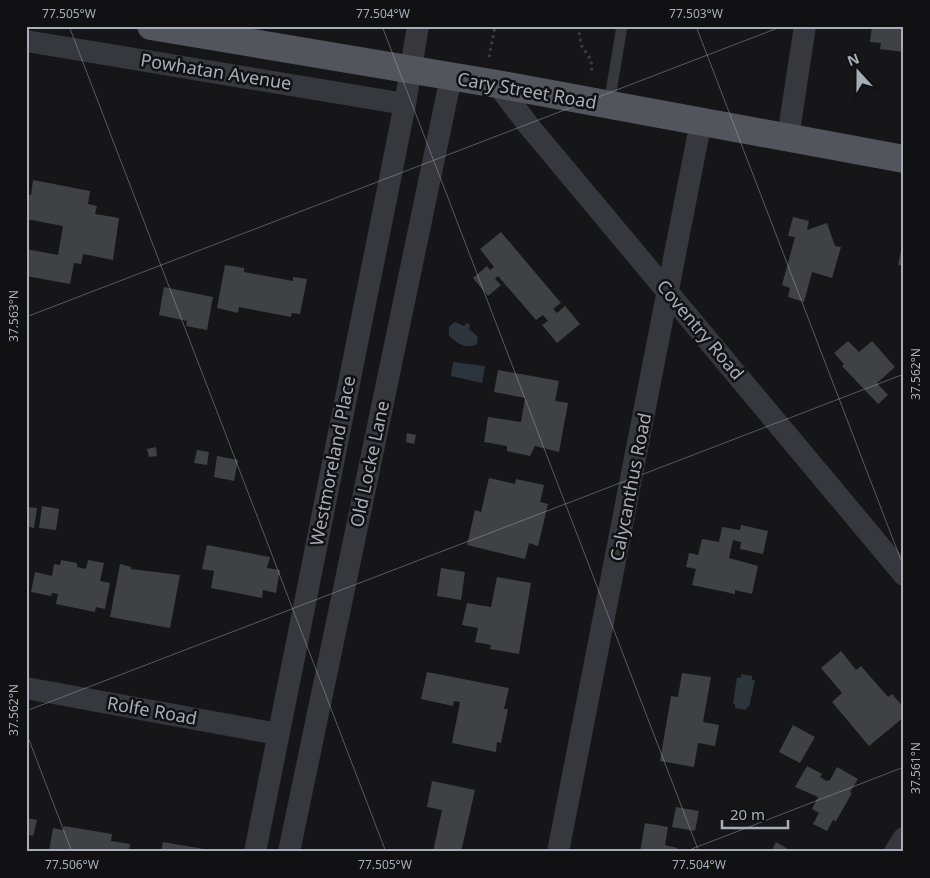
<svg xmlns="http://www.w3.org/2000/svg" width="930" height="878" viewBox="0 0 930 878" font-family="'Noto Sans',sans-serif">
<rect width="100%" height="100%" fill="#161618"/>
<path fill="#2c353c" d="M 455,322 L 464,326 L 467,323 L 470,325 L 469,329 L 478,337 L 477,344 C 466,350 456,343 449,335 L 449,327 Z
M 453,362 L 485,366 L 482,383 L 451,376 Z
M 741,674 L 752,676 L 752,680 L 755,680 L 749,707 L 747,707 L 746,710 L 735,708 L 735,704 L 733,704 L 737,677 L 741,678 Z"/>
<path fill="#404145" d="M 872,26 L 904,26 L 904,52 L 880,49 L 881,43 L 870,42 Z
M 33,180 L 90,191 L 88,204 L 97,206 L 95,214 L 119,218 L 113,260 L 83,254 L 81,264 L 74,263 L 70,284 L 26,276 L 26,249 L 58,255 L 63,226 L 26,219 L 26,194 L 31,195 Z
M 793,217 L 809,221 L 807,230 L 827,223 L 835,246 L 841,247 L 832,278 L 812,272 L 804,302 L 788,297 L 790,288 L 782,285 L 795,237 L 788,236 Z
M 501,232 L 561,303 L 553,309 L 557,313 L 565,306 L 580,324 L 557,343 L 542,325 L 548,321 L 543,315 L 536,320 L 498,276 L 495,279 L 501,285 L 488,296 L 473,278 L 487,266 L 490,270 L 494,267 L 480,249 Z
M 902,246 L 904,247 L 904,266 L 898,265 Z
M 225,265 L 244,268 L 244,272 L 293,281 L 293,277 L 307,279 L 300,314 L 292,313 L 291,317 L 239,307 L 238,313 L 217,308 Z
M 164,287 L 213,297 L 207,330 L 186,326 L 187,321 L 159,315 Z
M 848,341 L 859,352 L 872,341 L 895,367 L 877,383 L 888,395 L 878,404 L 842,366 L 844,364 L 834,353 Z
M 498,370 L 559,381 L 555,401 L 568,403 L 559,452 L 535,446 L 530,456 L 507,451 L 507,446 L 484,442 L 488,417 L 521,422 L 525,398 L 494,392 Z
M 407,433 L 416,435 L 414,444 L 406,442 Z
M 156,447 L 157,456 L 149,457 L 147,449 Z
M 197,450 L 209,452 L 207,465 L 194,463 Z
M 217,456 L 238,460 L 234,481 L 214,477 Z
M 489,478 L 515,484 L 516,479 L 544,485 L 540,502 L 548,504 L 538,546 L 529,543 L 525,559 L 467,545 L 475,510 L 481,512 Z
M 42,506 L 59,509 L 56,530 L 39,528 Z
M 26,507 L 37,508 L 34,528 L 26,526 Z
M 741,525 L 768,531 L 763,554 L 740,549 L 741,542 L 733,540 L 729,558 L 758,566 L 752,594 L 735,590 L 735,594 L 692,585 L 696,569 L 686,567 L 689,553 L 698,555 L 702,539 L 719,542 L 722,527 L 740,530 Z
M 207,545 L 270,557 L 267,568 L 280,570 L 276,593 L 263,590 L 262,598 L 211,588 L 214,571 L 202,569 Z
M 61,560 L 77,563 L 77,567 L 86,569 L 88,560 L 104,563 L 100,581 L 110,583 L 105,609 L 96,607 L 95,612 L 56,604 L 58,594 L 52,593 L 51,596 L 31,592 L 35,572 L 52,576 L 54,564 L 60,565 Z
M 120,564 L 131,567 L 131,569 L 180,575 L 170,628 L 110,617 Z
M 441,568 L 465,572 L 461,600 L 437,596 Z
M 497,577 L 531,583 L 519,654 L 490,649 L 491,645 L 475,642 L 478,628 L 462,625 L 467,603 L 491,607 Z
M 841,651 L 856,670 L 861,666 L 888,697 L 892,694 L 904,708 L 904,717 L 869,746 L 832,702 L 842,693 L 821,668 Z
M 427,672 L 509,688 L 504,709 L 508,709 L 501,743 L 497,742 L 496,752 L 452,743 L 460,702 L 454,701 L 453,706 L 421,699 Z
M 682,673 L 711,677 L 703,722 L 719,725 L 715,746 L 698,743 L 694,767 L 660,761 L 671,696 L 678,697 Z
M 793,725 L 815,737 L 800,763 L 779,752 Z
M 807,766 L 822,774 L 820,777 L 827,781 L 830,780 L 837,767 L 858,779 L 850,792 L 852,793 L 836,821 L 833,820 L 827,831 L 813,824 L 819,813 L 812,809 L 818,797 L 795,787 Z
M 432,781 L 475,790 L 461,852 L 433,852 L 442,810 L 427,807 Z
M 676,807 L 699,811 L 695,831 L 672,827 Z
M 26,818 L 37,820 L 33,836 L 26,834 Z
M 645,823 L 668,827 L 665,845 L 677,848 L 676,852 L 640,852 Z
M 64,826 L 112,834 L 111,841 L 130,844 L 129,852 L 49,851 L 53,828 L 63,830 Z
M 163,842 L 216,851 L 216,852 L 161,852 Z
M 776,842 L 793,852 L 771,852 Z"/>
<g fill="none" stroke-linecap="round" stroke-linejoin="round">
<path stroke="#3d3f44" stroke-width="3" stroke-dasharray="2.5 4" stroke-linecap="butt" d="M 578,26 L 581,45 L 591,60 L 592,75
M 489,57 L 495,26"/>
<path stroke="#37383d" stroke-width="11" d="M 609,104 L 622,26"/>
<path stroke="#37383d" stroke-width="22" d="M 26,41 L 405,104
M 497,84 L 529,126 L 904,575
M 788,137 L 805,26
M 26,688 L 278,734
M 255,852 L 405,104 L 418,26
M 289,852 L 451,77
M 558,852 L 701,121
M 895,852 L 904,838"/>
<path stroke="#53555c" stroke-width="28" d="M 151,26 L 497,84 L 904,159"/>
</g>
<path fill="none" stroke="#a8adb8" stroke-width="1" stroke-opacity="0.45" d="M 69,26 L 386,852M 382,26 L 699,852M 696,26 L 904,568M 26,317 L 783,26M 26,711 L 904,374M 26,732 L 72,852M 684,852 L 904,767"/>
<g text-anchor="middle" stroke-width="5" stroke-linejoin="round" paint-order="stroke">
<g font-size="18" fill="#a8adb8" stroke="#111113">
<text transform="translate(216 72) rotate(9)" y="6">Powhatan Avenue</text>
<text transform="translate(527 91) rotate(10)" y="6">Cary Street Road</text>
<text transform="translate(700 330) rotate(50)" y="6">Coventry Road</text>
<text transform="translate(333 461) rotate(-79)" y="6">Westmoreland Place</text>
<text transform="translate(370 464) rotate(-78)" y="6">Old Locke Lane</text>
<text transform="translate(631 487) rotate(-79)" y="6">Calycanthus Road</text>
<text transform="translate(152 711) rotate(10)" y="6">Rolfe Road</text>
</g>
</g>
<rect width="930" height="878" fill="none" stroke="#111113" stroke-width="55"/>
<g transform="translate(858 72) rotate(339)" stroke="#111113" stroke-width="4" paint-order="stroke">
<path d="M0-4L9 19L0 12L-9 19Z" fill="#a8adb8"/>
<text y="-8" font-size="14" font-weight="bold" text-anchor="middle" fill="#a8adb8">N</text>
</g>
<path d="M722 820v8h66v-8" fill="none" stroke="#a8adb8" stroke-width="2.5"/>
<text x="730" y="820" font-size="15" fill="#a8adb8" stroke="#111113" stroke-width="4" paint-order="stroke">20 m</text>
<rect x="28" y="28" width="874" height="822" fill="none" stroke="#a8adb8" stroke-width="2"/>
<g font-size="12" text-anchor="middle" fill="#a8adb8">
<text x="69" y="18">77.505°W</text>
<text x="383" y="18">77.504°W</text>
<text x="696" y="18">77.503°W</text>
<text transform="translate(14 316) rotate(-90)" y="4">37.563°N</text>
<text transform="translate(916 374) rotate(-90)" y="4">37.562°N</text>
<text transform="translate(14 710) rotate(-90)" y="4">37.562°N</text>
<text transform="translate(916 768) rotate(-90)" y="4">37.561°N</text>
<text x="72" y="869">77.506°W</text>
<text x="385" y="869">77.505°W</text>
<text x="699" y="869">77.504°W</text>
</g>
</svg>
